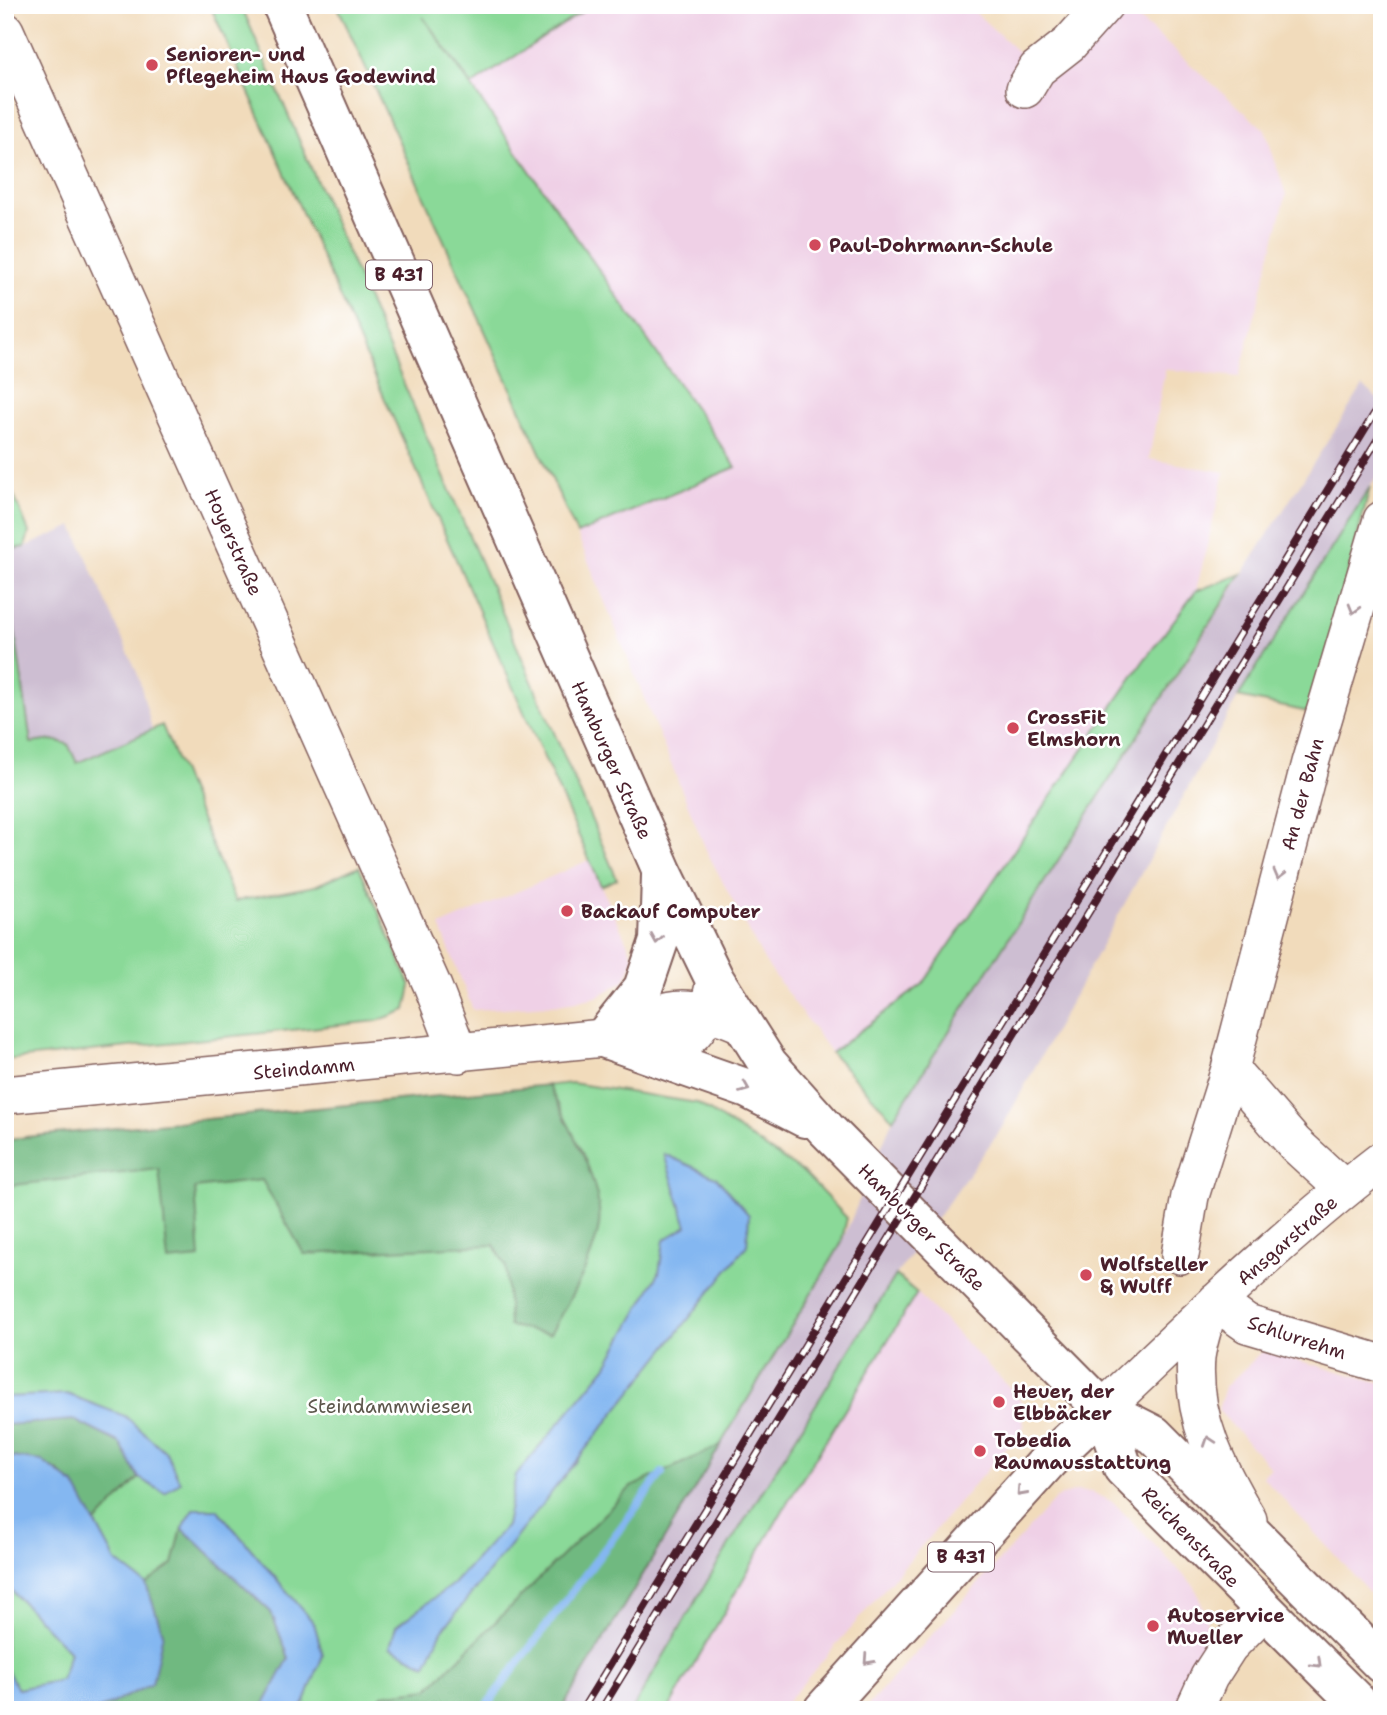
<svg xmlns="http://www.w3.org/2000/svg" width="1387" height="1715" viewBox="0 0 1387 1715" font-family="'Shantell Sans',sans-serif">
<rect width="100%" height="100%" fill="#fff"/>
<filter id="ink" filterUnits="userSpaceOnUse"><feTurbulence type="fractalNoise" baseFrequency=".0143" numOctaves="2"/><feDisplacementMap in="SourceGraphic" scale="14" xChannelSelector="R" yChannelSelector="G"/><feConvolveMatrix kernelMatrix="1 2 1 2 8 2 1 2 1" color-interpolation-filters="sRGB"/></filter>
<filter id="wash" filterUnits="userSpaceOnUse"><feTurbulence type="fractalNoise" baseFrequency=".00686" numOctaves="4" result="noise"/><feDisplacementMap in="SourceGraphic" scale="28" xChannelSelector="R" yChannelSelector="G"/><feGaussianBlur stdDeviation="1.57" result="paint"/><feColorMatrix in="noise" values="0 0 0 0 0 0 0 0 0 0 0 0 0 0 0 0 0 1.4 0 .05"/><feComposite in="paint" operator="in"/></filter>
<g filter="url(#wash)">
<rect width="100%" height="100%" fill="#f1dbbb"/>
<path fill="#efd0e6" d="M 416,5 L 967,5 L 1037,69 L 1104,5 L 1123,5 L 1265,130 L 1286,195 L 1239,377 L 1165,369 L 1149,459 L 1225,472 L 1196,591 L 1142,663 L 923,984 L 831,1053 L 765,962 L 707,852 L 577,534 L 736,467 Z
M 589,860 L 634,958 L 624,981 L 597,997 L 564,1004 L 473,1010 L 440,926 Z
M 917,1293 L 1018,1396 L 1023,1406 L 1024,1427 L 780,1710 L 668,1710 L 783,1510 Z
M 1263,1351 L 1382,1383 L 1382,1606 L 1262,1476 L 1271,1468 L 1218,1410 L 1225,1387 Z
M 1076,1491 L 1092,1492 L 1113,1502 L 1195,1587 L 1207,1617 L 1200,1661 L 1186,1710 L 864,1710 L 1056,1498 Z"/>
<path fill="#cdbed2" d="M 1363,386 L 1382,403 L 1382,469 L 1370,487 L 1313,713 L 1238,697 L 1001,1129 L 896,1275 L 715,1568 L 632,1710 L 561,1710 L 841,1244 L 893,1119 Z
M 73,526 L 138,675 L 152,729 L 77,764 L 53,740 L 31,744 L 5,563 L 5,550 L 25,547 Z"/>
<path fill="#8ad998" stroke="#6a7c62" stroke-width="2" d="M 210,5 L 241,5 L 617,879 L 601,886 Z
M 337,5 L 592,5 L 472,85 L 423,17 L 736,467 L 577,534 Z
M 5,474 L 29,532 L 25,547 L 5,550 Z
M 1370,487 L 1313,713 L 1238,697 Z
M 5,563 L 31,743 L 53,740 L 68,744 L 77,763 L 162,725 L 235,901 L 315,886 L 359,866 L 411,986 L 406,1010 L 377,1021 L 5,1060 Z
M 1241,574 L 893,1119 L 831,1053 L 923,984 L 1142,663 L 1196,591 Z
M 572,1083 L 697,1103 L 803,1172 L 847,1218 L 841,1244 L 561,1710 L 5,1710 L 5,1141 Z
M 896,1275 L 917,1293 L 783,1510 L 668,1710 L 632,1710 L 715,1568 Z"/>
<path fill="#6fb980" stroke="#5c6c56" stroke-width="2" d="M 548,1085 C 567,1123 608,1190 598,1231 C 590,1268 568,1301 550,1334 L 509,1326 L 506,1266 L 494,1245 L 304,1254 L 262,1180 L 195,1188 L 200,1258 L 168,1261 L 159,1169 L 5,1186 L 5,1141 L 25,1137 Z
M 74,1420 L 120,1443 L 139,1478 L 95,1524 C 69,1475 62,1463 5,1456 L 5,1425 Z
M 721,1445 L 561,1710 L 372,1710 L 382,1695 L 428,1689 L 631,1487 Z
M 182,1528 L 271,1612 L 289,1659 L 261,1710 L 98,1710 L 106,1705 L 163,1633 L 146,1584 L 173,1564 Z"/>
<path fill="#84b7f1" stroke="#676b8e" stroke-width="2" d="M 664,1154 L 716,1177 L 749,1215 L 747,1245 L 442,1631 L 426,1665 L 390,1647 L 396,1626 L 453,1584 L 506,1526 L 516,1475 L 606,1367 L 659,1273 L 664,1240 L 687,1226 Z
M 67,1394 L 125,1416 L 166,1452 L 180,1482 L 165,1493 L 139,1478 L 120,1443 L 74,1420 L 5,1425 L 5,1397 Z
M 5,1456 L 42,1461 L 75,1485 L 116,1561 L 146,1584 L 163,1633 L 152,1684 L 98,1710 L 5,1710 L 5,1667 L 18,1689 L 61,1680 L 70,1652 L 5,1584 Z
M 194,1509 L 217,1509 L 314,1623 L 323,1655 L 304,1704 L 299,1710 L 261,1710 L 289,1658 L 271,1612 L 182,1528 Z"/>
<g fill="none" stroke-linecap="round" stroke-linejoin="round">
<path stroke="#84b7f1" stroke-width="8" d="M 483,1710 L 662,1473"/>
</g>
</g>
<g filter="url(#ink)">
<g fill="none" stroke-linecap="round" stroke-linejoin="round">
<g stroke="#84615d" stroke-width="40">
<path id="minor" d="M 5,31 L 433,987 L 459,1054
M 1025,89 L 1037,69 L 1069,44 L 1104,5
M 631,1046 C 677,1060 704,1034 713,990
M 1230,1069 L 1295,1144 L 1344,1189
M 5,1095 L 603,1038 C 661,1012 675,996 739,1023
M 1180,1255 L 1190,1196 L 1230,1069 L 1310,763 L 1382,520
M 1216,1302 L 1247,1324 L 1382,1364
M 1208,1310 C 1204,1325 1198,1342 1196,1357 C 1191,1418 1218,1469 1248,1520
M 1103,1409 C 1194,1323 1283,1236 1382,1160
M 1194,1710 L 1209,1677 L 1229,1646 L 1263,1611"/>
</g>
<g stroke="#84615d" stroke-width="42">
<path id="major" d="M 282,5 L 662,871 L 715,980 L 768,1064 L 826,1129 L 1103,1409 L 1154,1435 L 1382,1664
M 661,875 L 659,941 L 643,988 L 603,1038 L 748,1089 L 805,1118
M 1103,1409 L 1123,1468 L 1365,1710
M 823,1710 L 1049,1460 L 1103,1409"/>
</g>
<use href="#minor" stroke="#fff" stroke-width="37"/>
<use href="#major" stroke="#fff" stroke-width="38"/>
<g stroke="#4a1f2b" stroke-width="8">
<path id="rail" d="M 582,1710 L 1382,401
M 601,1710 L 1382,432"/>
</g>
<use href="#rail" stroke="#fff" stroke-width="5" stroke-dasharray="16" stroke-linecap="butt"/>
</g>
<defs><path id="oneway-chevron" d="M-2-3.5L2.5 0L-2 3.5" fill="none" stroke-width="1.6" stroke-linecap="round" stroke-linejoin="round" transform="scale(1.75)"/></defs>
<g stroke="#ae9aa0">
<use href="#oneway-chevron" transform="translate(1354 609) rotate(106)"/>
<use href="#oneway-chevron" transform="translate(1279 875) rotate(105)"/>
<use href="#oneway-chevron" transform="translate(657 939) rotate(99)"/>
<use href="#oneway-chevron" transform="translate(745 1088) rotate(22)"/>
<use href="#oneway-chevron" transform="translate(1209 1441) rotate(-109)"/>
<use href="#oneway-chevron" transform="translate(1021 1492) rotate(132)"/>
<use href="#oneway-chevron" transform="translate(868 1660) rotate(132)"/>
<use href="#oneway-chevron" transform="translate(1317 1663) rotate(44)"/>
</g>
</g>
<g fill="#d1495b" stroke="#fff" stroke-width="2.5">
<circle cx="152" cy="65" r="7"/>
<circle cx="815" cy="245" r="7"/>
<circle cx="1013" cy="728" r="7"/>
<circle cx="567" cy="911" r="7"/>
<circle cx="1086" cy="1275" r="7"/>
<circle cx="999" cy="1402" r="7"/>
<circle cx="980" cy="1451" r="7"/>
<circle cx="1153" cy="1626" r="7"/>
</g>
<g text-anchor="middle" stroke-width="5" stroke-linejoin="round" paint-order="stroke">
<g fill="#fff" stroke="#80626b" stroke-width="2">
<rect x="366" y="260.5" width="66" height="29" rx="5"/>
<rect x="928" y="1542.5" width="66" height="29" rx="5"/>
</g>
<g font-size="18" font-weight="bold" fill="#4a1f2b">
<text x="399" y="281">B 431</text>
<text x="961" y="1563">B 431</text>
</g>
<g font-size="19" font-weight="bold" fill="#4a1f2b" stroke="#fff" text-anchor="start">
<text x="166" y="61">Senioren- und<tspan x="166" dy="22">Pflegeheim Haus Godewind</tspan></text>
<text x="829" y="252">Paul-Dohrmann-Schule</text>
<text x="1027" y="724">CrossFit<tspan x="1027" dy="22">Elmshorn</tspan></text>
<text x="581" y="918">Backauf Computer</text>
<text x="1100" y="1271">Wolfsteller<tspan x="1100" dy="22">&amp; Wulff</tspan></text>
<text x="1013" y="1398">Heuer, der<tspan x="1013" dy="22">Elbbäcker</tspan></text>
<text x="994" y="1447">Tobedia<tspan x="994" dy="22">Raumausstattung</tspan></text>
<text x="1167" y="1622">Autoservice<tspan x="1167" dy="22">Mueller</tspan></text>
</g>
<g font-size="19" fill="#4a1f2b" stroke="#fff">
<text transform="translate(234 542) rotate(66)" y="7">Hoyerstraße</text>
<text transform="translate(612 760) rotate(66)" y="7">Hamburger Straße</text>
<text transform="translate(1302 794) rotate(-75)" y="7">An der Bahn</text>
<text transform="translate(304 1068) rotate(-5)" y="7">Steindamm</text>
<text transform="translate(922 1227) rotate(45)" y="7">Hamburger Straße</text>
<text transform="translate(1287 1240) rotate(-41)" y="7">Ansgarstraße</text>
<text transform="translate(1297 1337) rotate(18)" y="7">Schlurrehm</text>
<text transform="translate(1191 1537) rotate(46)" y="7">Reichenstraße</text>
</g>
<g font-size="19" fill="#5d574c" stroke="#fff">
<text x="390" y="1413">Steindammwiesen</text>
</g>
</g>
<rect width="1387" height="1715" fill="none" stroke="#fff" stroke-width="28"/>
</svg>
